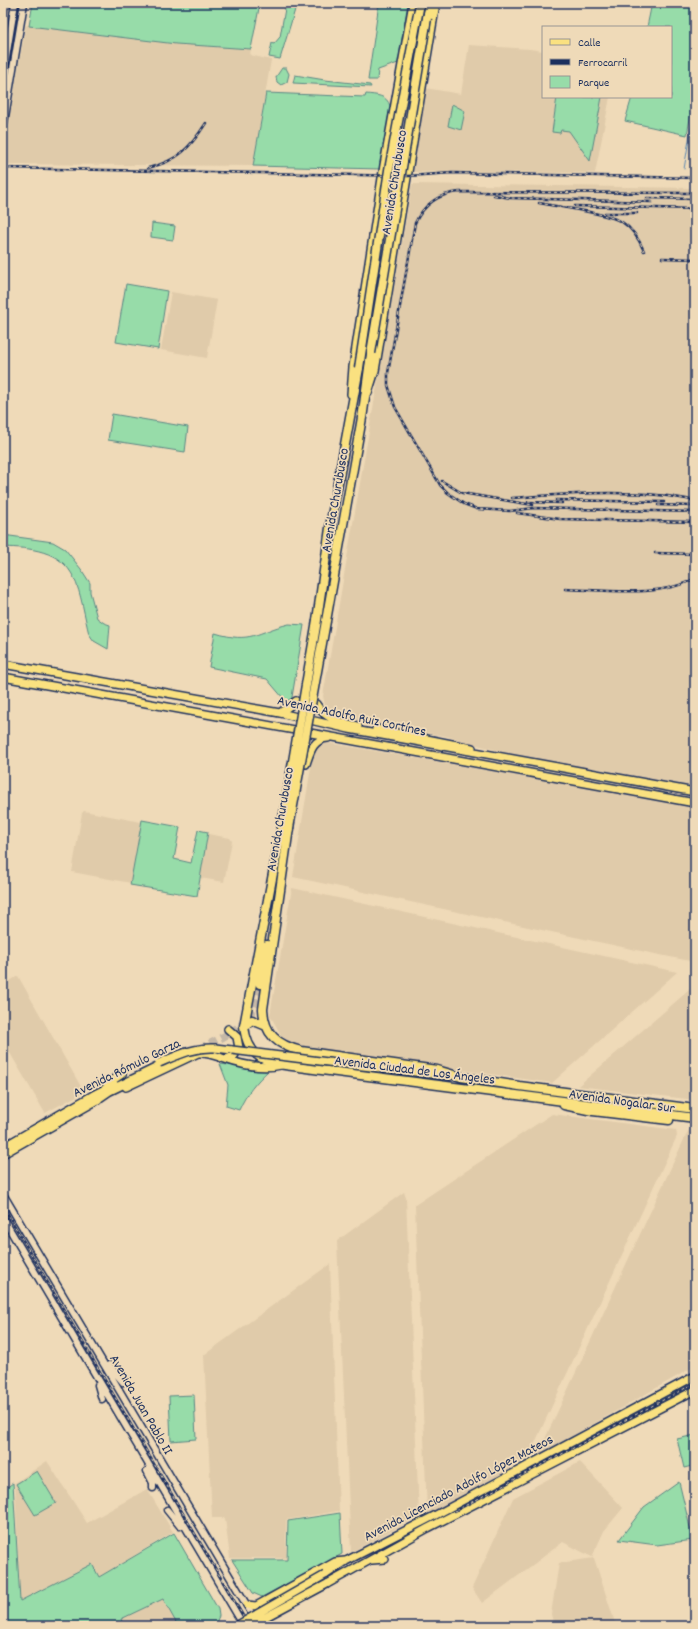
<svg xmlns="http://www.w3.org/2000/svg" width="698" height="1629" viewBox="0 0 698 1629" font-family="Dekko,sans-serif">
<rect width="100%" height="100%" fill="#efdab8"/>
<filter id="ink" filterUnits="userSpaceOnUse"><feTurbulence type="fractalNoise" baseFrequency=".025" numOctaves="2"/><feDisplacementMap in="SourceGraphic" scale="8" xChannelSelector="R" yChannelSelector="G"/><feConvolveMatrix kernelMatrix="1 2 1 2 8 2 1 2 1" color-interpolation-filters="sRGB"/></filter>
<g filter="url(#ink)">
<path fill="#e0cbaa" d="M 26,25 L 176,44 L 251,49 L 250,55 L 271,60 L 253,166 L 3,164 L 3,152 Z
M 469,45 L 530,49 L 543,51 L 543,97 L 610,97 L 595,173 L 413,172 L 425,88 L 461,94 Z
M 412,184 L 695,188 L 695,787 L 514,755 L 445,736 L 343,720 L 326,711 L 323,696 Z
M 171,292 L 217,300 L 207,358 L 161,350 Z
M 323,742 L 695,806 L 695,956 L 690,961 L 655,954 L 293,877 L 313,755 L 317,746 Z
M 84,811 L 141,822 L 131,883 L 72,872 L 82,813 Z
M 208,834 L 230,838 L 232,841 L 224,882 L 200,878 Z
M 292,888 L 677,972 L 552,1083 L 304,1047 L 291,1044 L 281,1035 L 270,1015 Z
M 18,976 L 84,1092 L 45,1113 L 3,1041 L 3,985 Z
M 695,985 L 695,1100 L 578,1086 Z
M 552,1114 L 676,1130 L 677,1136 L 527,1460 L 427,1514 L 415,1205 Z
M 688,1131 L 695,1132 L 695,1366 L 537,1456 Z
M 404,1192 L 406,1198 L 419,1516 L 351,1552 L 337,1241 Z
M 330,1264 L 339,1511 L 286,1520 L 286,1558 L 230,1558 L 225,1518 L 212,1518 L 204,1355 Z
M 47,1461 L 87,1523 L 147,1489 L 173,1532 L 99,1577 L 92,1564 L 20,1601 L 15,1483 Z
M 580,1462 L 623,1508 L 604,1531 L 592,1557 L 563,1542 L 482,1603 L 472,1588 L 513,1498 Z
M 594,1558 L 616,1626 L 554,1626 L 551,1614 L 559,1563 Z
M 163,1599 L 178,1626 L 124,1626 L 121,1619 Z"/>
<path fill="#97dca9" stroke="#598684" d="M 33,3 L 260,3 L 251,49 L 176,44 L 29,26 Z
M 286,3 L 297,3 L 280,59 L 269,57 L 272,43 L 274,44 L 280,37 Z
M 379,3 L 408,3 L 398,63 L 378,70 L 377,80 L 368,80 Z
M 652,3 L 695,3 L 695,91 L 687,135 L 625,121 L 632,97 L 671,97 L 671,27 L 647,27 Z
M 282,68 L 286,68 L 289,74 L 287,82 L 281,85 L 277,82 L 276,77 Z
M 295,75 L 325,80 L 370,85 L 371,87 L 293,83 Z
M 266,93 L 365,97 L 366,94 C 376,95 387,95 390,106 L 381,169 L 253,166 Z
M 557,97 L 602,97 L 590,161 L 569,131 L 561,130 L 560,133 L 552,132 Z
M 452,104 L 465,111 L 461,130 L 448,126 Z
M 152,223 L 175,226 L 173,240 L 151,237 Z
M 126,284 L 167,291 L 158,349 L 116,342 Z
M 112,414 L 188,427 L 185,452 L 108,440 Z
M 3,535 L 53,542 L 65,549 L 81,569 L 90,583 L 90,592 L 97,618 L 104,623 L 110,625 L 108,649 L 94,641 L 89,634 C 85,619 81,592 74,578 C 61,550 30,548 3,547 Z
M 289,624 L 304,625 L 292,697 L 289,705 L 267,679 L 209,667 L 215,633 C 252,644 256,632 289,624 Z
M 142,820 L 180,827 L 174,859 L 191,863 L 198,830 L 208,832 L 197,896 L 130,885 Z
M 220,1064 L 269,1070 C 256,1082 246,1094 239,1110 L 226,1106 L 228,1085 Z
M 194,1395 L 196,1439 L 171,1441 L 169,1396 Z
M 695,1435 L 695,1473 L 692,1466 L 684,1468 L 677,1439 Z
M 37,1471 L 56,1503 L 35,1515 L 16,1484 Z
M 679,1482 L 693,1540 L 657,1545 L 619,1540 L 644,1507 Z
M 13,1483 L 20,1601 L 92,1564 L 99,1577 L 174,1533 L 218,1609 L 219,1616 L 215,1625 L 178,1626 L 163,1599 L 121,1619 L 124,1626 L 3,1626 L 3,1490 Z
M 340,1513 L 342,1554 L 262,1597 L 253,1593 L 232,1560 L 287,1560 L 288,1521 Z"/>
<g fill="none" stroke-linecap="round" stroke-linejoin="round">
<path stroke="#5c87b0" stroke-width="1" d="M 684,169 L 695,105"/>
<path stroke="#c5b8a6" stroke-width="8" stroke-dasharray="8 4" stroke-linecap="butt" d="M 199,1049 C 215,1041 244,1029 252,1011 C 256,1003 258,993 260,984"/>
<g stroke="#1b2f5e" stroke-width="9">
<path id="secondary" d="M 3,76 L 15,3
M 3,129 L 24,3
M 3,1194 L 259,1626
M 3,1218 L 244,1626
M 109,1365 L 123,1382
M 98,1385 L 102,1399
M 147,1471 L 153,1483 L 153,1488
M 167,1510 L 180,1526"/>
</g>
<g stroke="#1b2f5e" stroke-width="10">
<path id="primary" d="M 368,393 L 375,371 L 436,3
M 351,394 L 353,367 L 384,165 L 413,3
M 3,664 L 280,713 L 349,729 L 695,792
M 3,677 L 695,803
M 316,704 C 325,719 341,723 358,726
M 280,713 L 296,701
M 376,729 L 472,748
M 306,764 C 310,752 313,739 328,738
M 215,1048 L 232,1050
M 226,1059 L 234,1056 L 239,1048 L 237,1037 L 228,1029
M 336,1063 L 450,1076
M 107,1084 L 122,1074
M 126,1087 L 198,1053 C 209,1052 216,1056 225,1059 C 242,1065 264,1069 281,1065
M 3,1147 L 95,1094 L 114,1084
M 3,1154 L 98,1100
M 372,1560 L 385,1559
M 325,1575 L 346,1561 L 434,1516 L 695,1376
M 327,1584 L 428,1528 L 695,1390
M 247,1605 L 256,1606 L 335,1562 L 345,1561"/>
</g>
<g stroke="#1b2f5e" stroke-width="11">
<path id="highway" d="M 427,18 L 430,3
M 317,620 L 331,521 L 359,368
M 326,621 L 363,412 L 371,353
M 282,826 L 244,1026 C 248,1065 275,1063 306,1068 L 695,1118
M 289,828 L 263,1009 C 264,1034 277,1045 301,1051 L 437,1070 L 461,1077 L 519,1086 L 695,1109
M 260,984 L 267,945
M 244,1026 L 252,1020 L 264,1025
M 93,1102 L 109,1091 L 179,1057
M 564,1105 L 593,1111 L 669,1120"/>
</g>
<use href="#secondary" stroke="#efdab8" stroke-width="6"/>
<use href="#primary" stroke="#fae180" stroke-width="7"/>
<use href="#highway" stroke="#fae180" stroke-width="8"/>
<g stroke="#1b2f5e" stroke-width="2.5">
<path id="rail" d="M 3,168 L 408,176 L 452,173 L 695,178
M 148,168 C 178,161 190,148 206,123
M 695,193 L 459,192 C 438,194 424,204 415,223 L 388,373 L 388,385 L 395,407 L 440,485 L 448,493 L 464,504 L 477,509 L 510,511 L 534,508 L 695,512
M 494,195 L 510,198 L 652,202
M 647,198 L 695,199
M 539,203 C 559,207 607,213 622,222 C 633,229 639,239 644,251
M 575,206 L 695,209
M 605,213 L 637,213
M 662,258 L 695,259
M 442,481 L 462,493 L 533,505
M 512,498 C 568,494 640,488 695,501
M 556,500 L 664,502
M 528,502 L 562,503
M 658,505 L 692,506
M 517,513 L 560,519 L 695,522
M 655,553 L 695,554
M 565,589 C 604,590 662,598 695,578
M 3,1206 L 249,1626
M 455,1511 L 695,1383"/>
</g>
<use href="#rail" stroke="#efdab8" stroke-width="1" stroke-dasharray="3" stroke-linecap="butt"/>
<g stroke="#1b2f5e" stroke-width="10" stroke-linecap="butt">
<path id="primary-bridge" d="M 232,1050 L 336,1063
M 159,1063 C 178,1055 194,1047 215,1048
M 236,1626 L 325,1575
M 249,1626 L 327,1584"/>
</g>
<g stroke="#1b2f5e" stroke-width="11" stroke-linecap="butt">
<path id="highway-bridge" d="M 371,353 L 427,18
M 359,368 L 389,170 L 420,3
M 282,826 L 317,620
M 289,828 L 326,621"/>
</g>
<use href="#primary-bridge" stroke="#fae180" stroke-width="7"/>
<use href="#highway-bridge" stroke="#fae180" stroke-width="8"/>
</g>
</g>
<g text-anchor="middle" stroke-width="3.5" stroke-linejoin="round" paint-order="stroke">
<g font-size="14" fill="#1b2f5e" stroke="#efdab8">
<text transform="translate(393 182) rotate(-81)" y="5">Avenida Churubusco</text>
<text transform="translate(334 500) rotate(-80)" y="5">Avenida Churubusco</text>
<text transform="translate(352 715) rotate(12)" y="5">Avenida Adolfo Ruiz Cortínes</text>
<text transform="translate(279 819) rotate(-80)" y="5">Avenida Churubusco</text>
<text transform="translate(126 1067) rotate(-26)" y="5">Avenida Rómulo Garza</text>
<text transform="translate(415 1069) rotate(7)" y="5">Avenida Ciudad de Los Ángeles</text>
<text transform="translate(622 1100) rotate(8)" y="5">Avenida Nogalar Sur</text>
<text transform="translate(142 1404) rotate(60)" y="5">Avenida Juan Pablo II</text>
<text transform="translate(458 1487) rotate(-28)" y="5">Avenida Licenciado Adolfo López Mateos</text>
</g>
</g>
<rect width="698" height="1629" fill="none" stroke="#efdab8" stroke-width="16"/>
<rect x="8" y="8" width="682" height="1613" fill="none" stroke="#1b2f5e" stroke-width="1.5" filter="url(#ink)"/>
<rect x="542" y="26" width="130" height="72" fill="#efdab8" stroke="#9a9694"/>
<rect x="550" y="39" width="20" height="6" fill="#fae180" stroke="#9a9694"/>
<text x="578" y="46" font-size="12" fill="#1b2f5e">Calle</text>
<rect x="550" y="59" width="20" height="6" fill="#1b2f5e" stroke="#9a9694"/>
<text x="578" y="66" font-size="12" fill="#1b2f5e">Ferrocarril</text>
<rect x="550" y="76" width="20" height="12" fill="#97dca9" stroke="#9a9694"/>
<text x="578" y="86" font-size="12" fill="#1b2f5e">Parque</text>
</svg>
